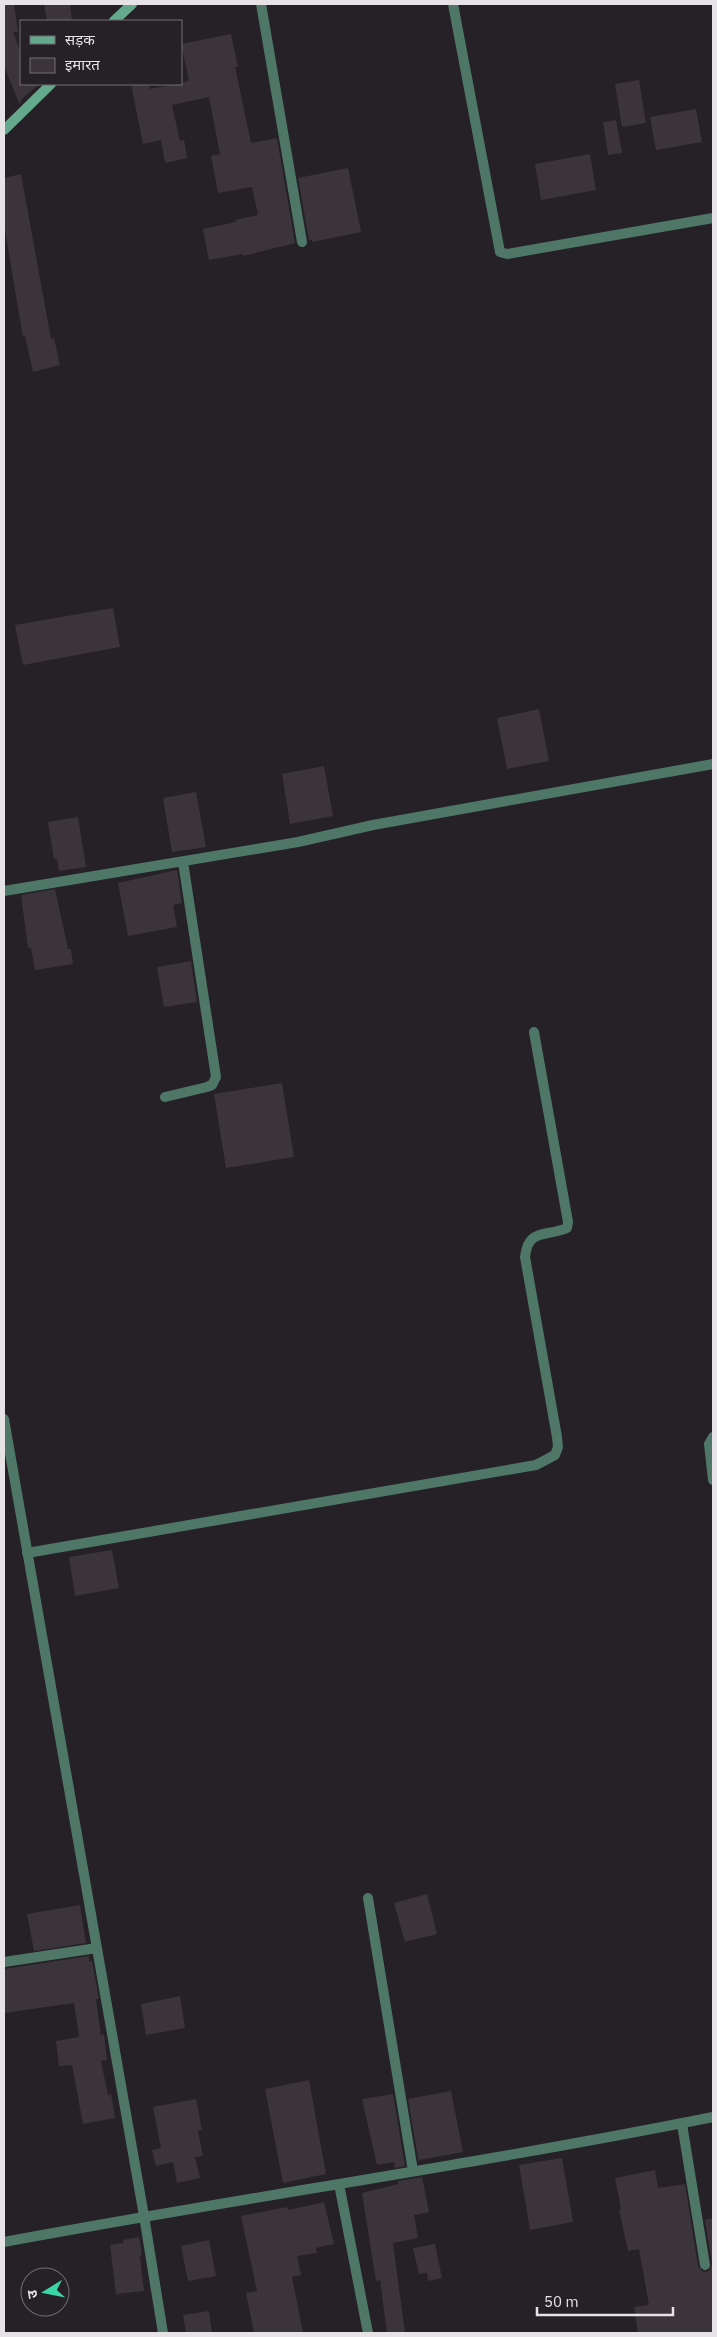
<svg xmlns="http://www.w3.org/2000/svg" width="717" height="2337" viewBox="0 0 717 2337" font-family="'IBM Plex Sans','Noto Sans Devanagari',sans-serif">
<rect width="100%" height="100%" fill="#262126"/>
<path fill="#3b353b" d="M 4,4 L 14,4 L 18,32 L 13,32 L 21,54 L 21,84 L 39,84 L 21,100 L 20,105 L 4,66 Z
M 44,4 L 70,4 L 72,21 L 47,21 Z
M 231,34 L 238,67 L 235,67 L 251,143 L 277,138 L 295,243 L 243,256 L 243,254 L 209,260 L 203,229 L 236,222 L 235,220 L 258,215 L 252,187 L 218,193 L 211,156 L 220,154 L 209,97 L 172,105 L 180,141 L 184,140 L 187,158 L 165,163 L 161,140 L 143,144 L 131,84 L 149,84 L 150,89 L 186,82 L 189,80 L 181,44 Z
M 639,80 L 646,123 L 622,127 L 615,84 Z
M 696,109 L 702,142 L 656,150 L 650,117 Z
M 616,120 L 622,153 L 608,155 L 603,122 Z
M 590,154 L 596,190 L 541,200 L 535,164 Z
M 348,168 L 361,232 L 312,242 L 312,240 L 309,240 L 298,178 Z
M 21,174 L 51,339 L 54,338 L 60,365 L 33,372 L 25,336 L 23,337 L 4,225 L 4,178 Z
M 113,608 L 120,647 L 23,665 L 15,625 Z
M 539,709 L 549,761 L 507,769 L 497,718 Z
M 324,766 L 333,816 L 290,824 L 282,774 Z
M 196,792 L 206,847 L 172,852 L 163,798 Z
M 78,817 L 86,867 L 59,871 L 57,859 L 54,859 L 48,822 Z
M 177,870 L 182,903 L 173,905 L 177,927 L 128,936 L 118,883 Z
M 55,889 L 68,949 L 71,949 L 73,964 L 35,970 L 31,948 L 28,948 L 21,895 Z
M 191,961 L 197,1002 L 164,1007 L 157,967 Z
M 282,1083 L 294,1157 L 226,1168 L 214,1094 Z
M 112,1550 L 119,1588 L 75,1596 L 69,1557 Z
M 427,1894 L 437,1934 L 405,1942 L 394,1903 Z
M 80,1905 L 86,1943 L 34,1951 L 27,1914 Z
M 89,1956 L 89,1961 L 92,1961 L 99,1999 L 96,1999 L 101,2035 L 104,2034 L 107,2060 L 101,2061 L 108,2095 L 111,2094 L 115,2118 L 83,2124 L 72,2065 L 59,2066 L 56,2041 L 79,2037 L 74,2003 L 4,2013 L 4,1969 Z
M 180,1996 L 185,2028 L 146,2035 L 141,2004 Z
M 309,2080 L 326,2174 L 283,2183 L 265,2089 Z
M 451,2091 L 463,2152 L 419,2160 L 419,2164 L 408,2099 Z
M 393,2094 L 405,2166 L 395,2168 L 394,2162 L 377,2165 L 362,2099 Z
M 196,2099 L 202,2130 L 198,2131 L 203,2156 L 195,2157 L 200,2178 L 177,2183 L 173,2162 L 156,2166 L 152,2150 L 161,2148 L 153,2107 Z
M 562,2158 L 573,2222 L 530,2230 L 519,2165 Z
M 655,2170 L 658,2188 L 685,2184 L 698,2266 L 703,2272 L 709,2271 L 712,2264 L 705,2220 L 713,2218 L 713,2333 L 638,2333 L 634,2307 L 649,2305 L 639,2249 L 628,2251 L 619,2209 L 621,2209 L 615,2178 Z
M 422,2177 L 429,2212 L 414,2215 L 418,2238 L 393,2243 L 405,2333 L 387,2333 L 380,2280 L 376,2281 L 362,2193 L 398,2184 L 398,2181 Z
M 324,2202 L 334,2244 L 316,2248 L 317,2253 L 297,2256 L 301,2275 L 292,2277 L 303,2333 L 254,2333 L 246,2293 L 257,2291 L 241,2216 L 287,2207 L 288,2210 Z
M 139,2237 L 142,2255 L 140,2256 L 144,2291 L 116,2294 L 110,2245 L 124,2243 L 123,2240 Z
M 209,2240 L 216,2276 L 188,2281 L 181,2246 Z
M 435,2244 L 442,2278 L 428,2281 L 427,2273 L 419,2274 L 413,2248 Z
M 209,2311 L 212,2333 L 186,2333 L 183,2315 Z"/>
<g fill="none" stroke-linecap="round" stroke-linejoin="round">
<path stroke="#4e7767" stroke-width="10" d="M 261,4 L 302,242
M 453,4 L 500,252 L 507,254 L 713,218
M 4,891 L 298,842 L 373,825 L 713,764
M 165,1097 L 207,1087 L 212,1085 L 216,1077 L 183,862
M 4,1419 L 144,2216 L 163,2333
M 713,1437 L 709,1444 L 713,1480
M 27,1553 L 536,1465 L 555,1455 L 558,1447 L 557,1437 L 525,1257 C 528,1228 546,1237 567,1228 L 568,1222 L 534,1032
M 368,1898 L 413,2171
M 4,1962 L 97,1948
M 682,2124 L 705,2265
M 339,2184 L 368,2333
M 4,2242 C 240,2198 478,2164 713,2117"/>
<path stroke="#64a88e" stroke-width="10" d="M 114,21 L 132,4
M 4,130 L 51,84"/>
</g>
<rect width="717" height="2337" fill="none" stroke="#e6e2e6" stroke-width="10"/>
<rect x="20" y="20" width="162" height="65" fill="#262126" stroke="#736e73"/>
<rect x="30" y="36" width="25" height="8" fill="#64a88e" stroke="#736e73"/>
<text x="65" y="45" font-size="15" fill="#e6e2e6">सड़क</text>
<rect x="30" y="58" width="25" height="15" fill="#3b353b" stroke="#736e73"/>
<text x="65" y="70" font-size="15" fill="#e6e2e6">इमारत</text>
<g transform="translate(45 2292) rotate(260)"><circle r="24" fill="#262126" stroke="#736e73"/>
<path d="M0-4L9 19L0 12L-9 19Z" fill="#3ad4a5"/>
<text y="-8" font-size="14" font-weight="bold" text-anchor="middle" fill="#e6e2e6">उ</text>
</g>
<path d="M537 2307v8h136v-8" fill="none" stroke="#e6e2e6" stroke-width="2.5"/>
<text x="544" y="2307" font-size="15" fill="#e6e2e6" stroke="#262126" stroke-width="4" paint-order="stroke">50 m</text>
</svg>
